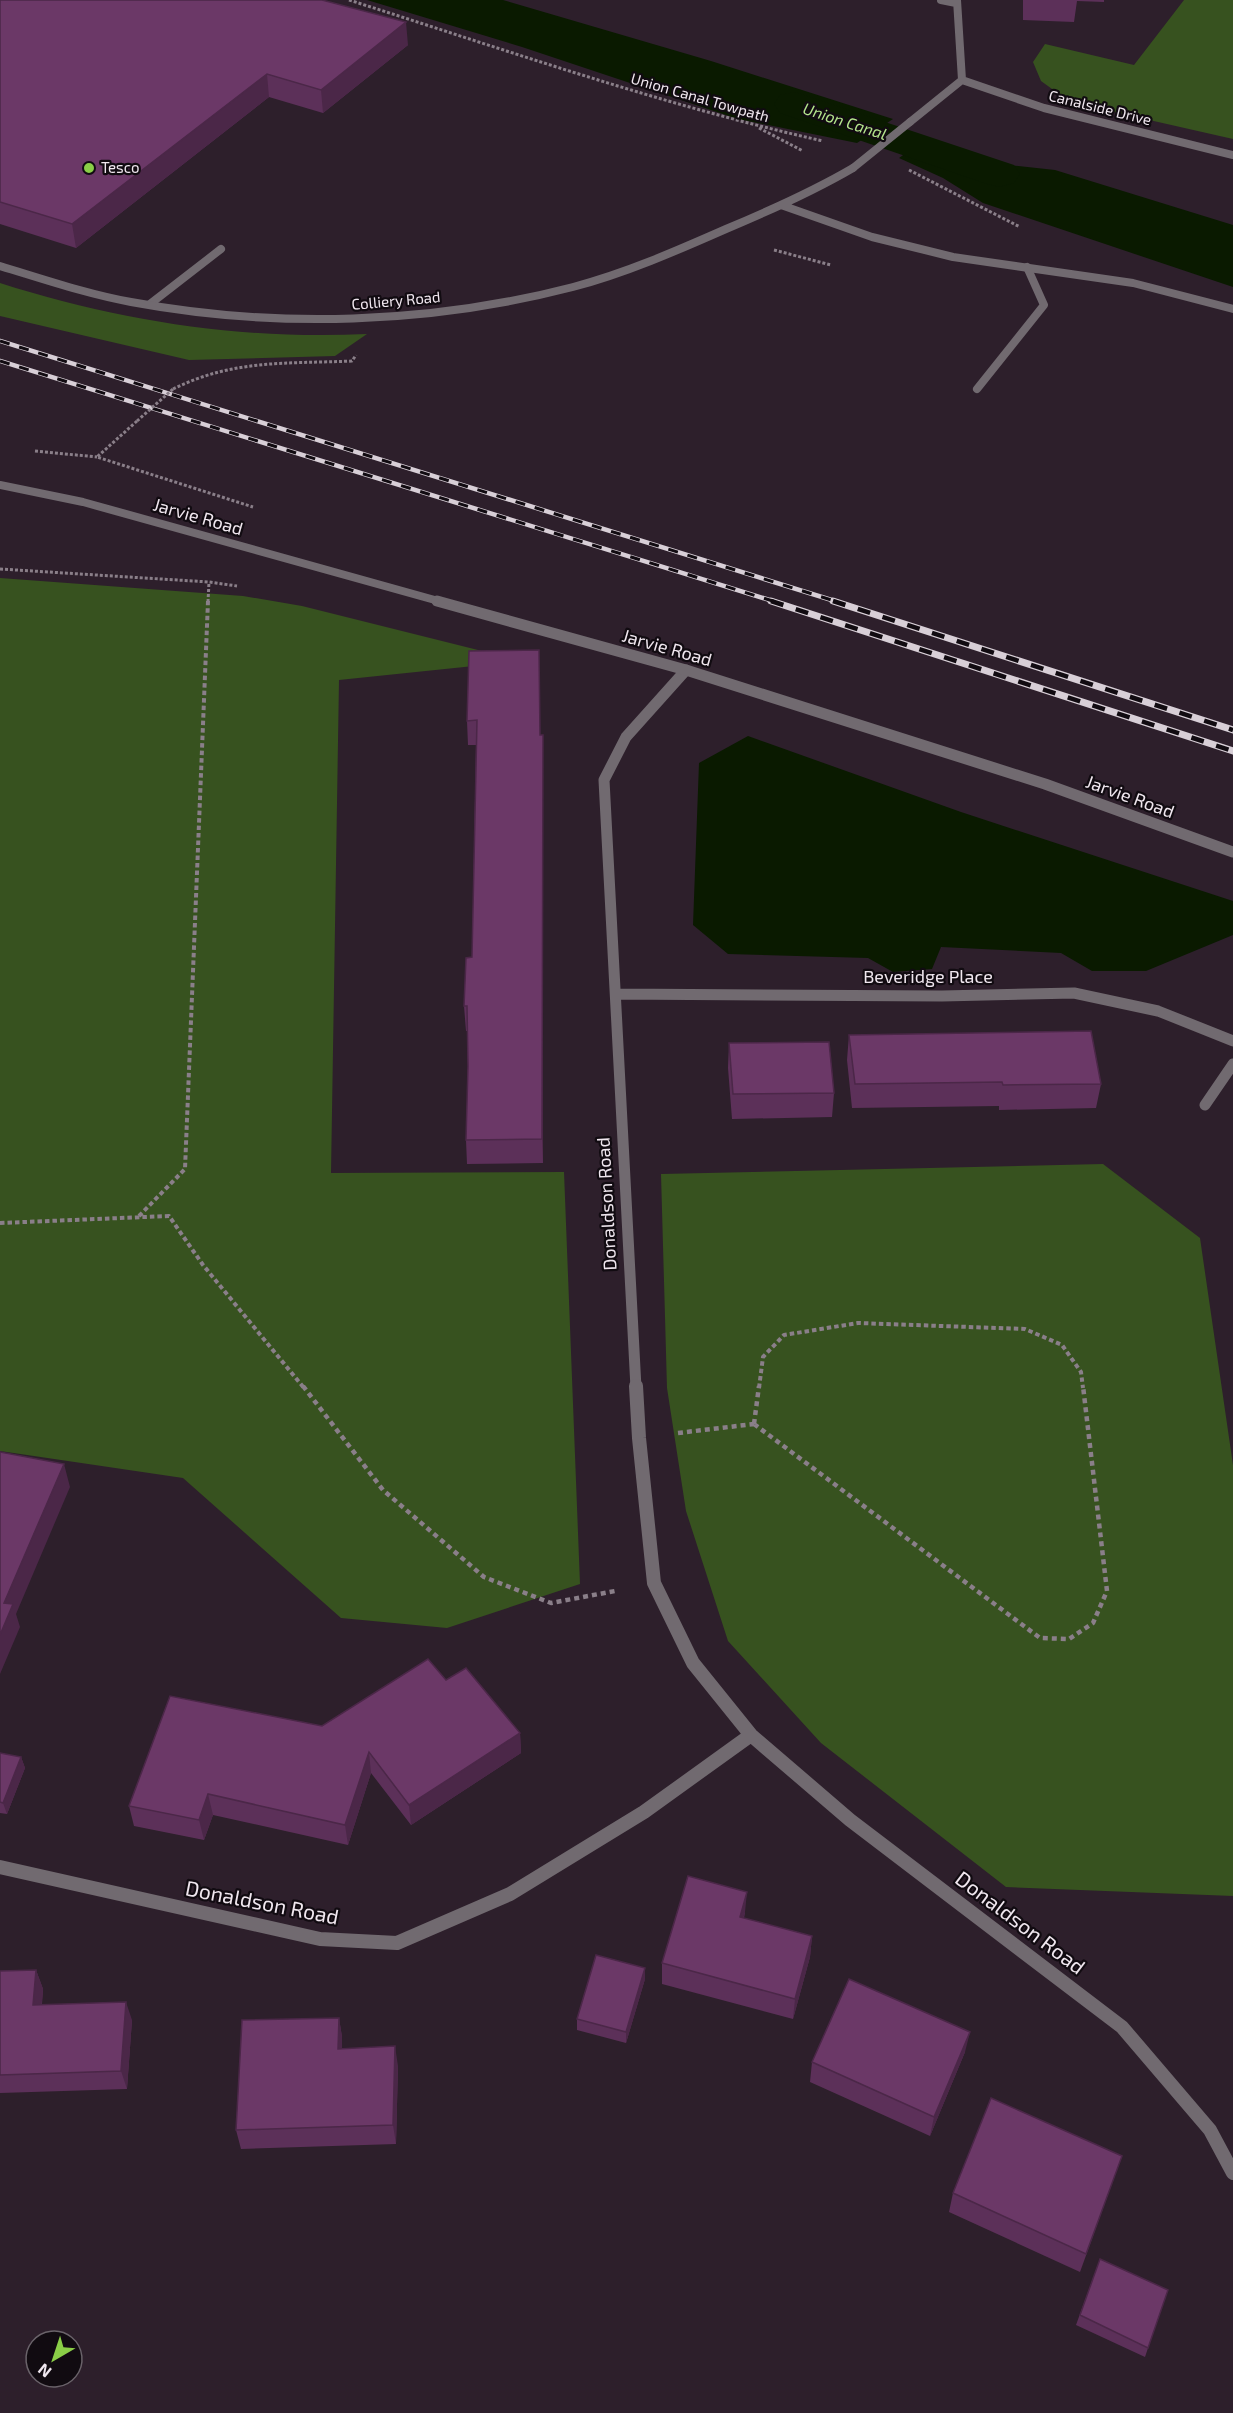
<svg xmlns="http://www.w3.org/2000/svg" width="1233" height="2413" viewBox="0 0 1233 2413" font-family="'Exo 2',sans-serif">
<rect width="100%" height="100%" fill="#2d1f2b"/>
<path fill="#37521f" d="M 1184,0 L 1233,0 L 1233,139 L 1070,102 L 1041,81 L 1033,62 L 1045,44 L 1134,65 Z
M 0,283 C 119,321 241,340 367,334 L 335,356 L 189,360 L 0,316 Z
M 0,578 L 243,596 L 302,606 L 522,661 L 339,680 L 331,1173 L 564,1172 L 580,1584 L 447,1628 L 341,1618 L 183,1478 L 0,1451 Z
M 1103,1164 L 1200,1238 L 1233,1465 L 1233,1896 L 1006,1887 L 821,1743 L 728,1641 L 686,1511 L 667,1388 L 661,1174 Z"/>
<path fill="#0a1a00" d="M 367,0 L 503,0 L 711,61 L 893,119 L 857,143 L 738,119 L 522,47 Z
M 923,141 L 981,162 L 1055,170 L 1233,225 L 1233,287 L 983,203 L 943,178 L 899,158 Z
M 748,736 L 961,812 L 1233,901 L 1233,935 L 1146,971 L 1092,971 L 1061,953 L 941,947 L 932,969 L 893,972 L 868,958 L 728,954 L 693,925 L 699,763 Z"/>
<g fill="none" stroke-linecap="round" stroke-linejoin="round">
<path fill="#0a1a00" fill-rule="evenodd" d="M 795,92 L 1014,165 L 1020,174 L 1014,183 L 999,187 L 984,183 L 780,113 L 774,104 L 780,95 Z"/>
<path stroke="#8a7f89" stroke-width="3" stroke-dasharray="3 2" stroke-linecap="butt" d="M 349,0 C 506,50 662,105 823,141
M 759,128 L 803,151
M 909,170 L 1020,227
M 774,250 L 831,265
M 173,389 C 234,359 286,364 352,361 L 356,355
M 137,421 L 97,457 L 253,507
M 35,451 L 97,457
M 0,569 L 209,582 L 237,586
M 208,602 L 209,582"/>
<path stroke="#8a7f89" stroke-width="4" stroke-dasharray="4.5 3" stroke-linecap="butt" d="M 139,1216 L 185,1169 L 208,601
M 0,1223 L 169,1216 L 203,1265 L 304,1388
M 759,1388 L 763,1357 L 784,1335 L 858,1323 L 1025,1329 L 1062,1345 L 1081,1372 L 1083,1388"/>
<path stroke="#8a7f89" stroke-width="4.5" stroke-dasharray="5 4" stroke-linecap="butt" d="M 303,1386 L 383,1490 L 484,1577 L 551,1603 L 615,1591
M 754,1424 L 1040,1638 L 1069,1639 L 1093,1623 L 1107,1591 L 1083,1386
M 754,1424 L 759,1386
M 678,1433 L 754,1424"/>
<path stroke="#716a70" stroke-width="8" d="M 150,304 L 221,249
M 977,389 L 1044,305 L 1027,267"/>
<path stroke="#716a70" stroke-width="8" d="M 941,0 L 956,3
M 962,80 L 1044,108 L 1233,155
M 910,122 L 962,80 L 957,0
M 781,205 L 872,237 L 953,257 L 1133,283 L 1233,309
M 0,266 C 43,279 87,294 131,302 C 277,329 430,324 573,287 C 626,273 676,251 726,229 C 769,211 812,192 853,168"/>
<path stroke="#716a70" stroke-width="11" d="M 616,994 L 942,996 L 1074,993 L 1158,1011 L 1233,1041
M 1205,1105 L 1233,1064
M 636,1388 L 604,780 L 626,737 L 686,670"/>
<path stroke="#716a70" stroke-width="14" d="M 636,1386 L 639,1438 L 654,1583 L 693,1663 L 751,1735 L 850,1820 L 1122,2027 L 1210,2130 L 1233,2173
M 0,1867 L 320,1939 L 397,1943 L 510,1894 L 644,1812 L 751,1735"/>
<path stroke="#716a70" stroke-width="8" d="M 0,485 L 83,502 L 442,602"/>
<path stroke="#716a70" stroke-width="11" d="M 437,601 L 686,670 L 1045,784 L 1233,852"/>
<g stroke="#d8cfd7" stroke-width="4.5">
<path id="rail-far1" d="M 0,341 L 838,602
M 0,361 L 776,602"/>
</g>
<g stroke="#d8cfd7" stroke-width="7">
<path id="rail" d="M 771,601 L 1233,751
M 833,601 L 1233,730"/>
</g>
<use href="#rail-far1" stroke="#110b11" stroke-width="3" stroke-dasharray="10" stroke-linecap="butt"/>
<use href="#rail" stroke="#110b11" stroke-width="4.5" stroke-dasharray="13" stroke-linecap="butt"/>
<path stroke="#8a7f89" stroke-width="3" stroke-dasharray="3 2" stroke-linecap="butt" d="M 137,421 L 173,389"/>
<path stroke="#716a70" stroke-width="8" d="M 853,168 L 910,122"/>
</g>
<path fill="#5c3059" d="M 0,0 L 408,45 L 323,113 L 269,97 L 76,248 L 0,224 Z
M 1023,0 L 1104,0 L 1104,2 L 1077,1 L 1074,22 L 1023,20 Z
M 469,651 L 540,735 L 543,759 L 543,1163 L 467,1164 L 466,1140 L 468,1066 L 467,1031 L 466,1031 L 464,1006 L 472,957 L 476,745 L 468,745 L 467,721 Z
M 849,1035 L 1101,1084 L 1096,1108 L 999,1110 L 999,1106 L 852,1108 L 847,1060 Z
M 729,1043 L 834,1093 L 832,1117 L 732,1119 L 728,1068 Z
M 446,1680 L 520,1733 L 521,1753 L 411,1825 L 371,1773 L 348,1845 L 213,1815 L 204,1840 L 134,1826 L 129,1806 L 322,1726 Z
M 0,1753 L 21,1757 L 25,1768 L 7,1814 L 0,1813 Z
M 745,1912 L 744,1918 L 812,1936 L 810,1957 L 793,2019 L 662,1984 L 662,1963 Z
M 36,1970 L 43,1989 L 42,2004 L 132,2020 L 127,2089 L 0,2093 L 0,1971 Z
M 645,1979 L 626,2043 L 577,2030 L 577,2019 Z
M 339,2018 L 342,2037 L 342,2049 L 398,2066 L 396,2144 L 241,2149 L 236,2130 Z
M 965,2052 L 930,2136 L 810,2082 L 812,2062 Z
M 1122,2156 L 1080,2272 L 949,2212 L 953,2193 Z
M 1100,2259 L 1148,2348 L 1145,2357 L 1076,2325 Z"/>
<path fill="#4b2748" d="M 406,22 L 408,45 L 323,113 L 321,90 Z
M 267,74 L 269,97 L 76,248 L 72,224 Z
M 543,735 L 543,1163 L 542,1139 Z
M 64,1464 L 70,1487 L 16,1614 L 20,1627 L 0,1674 L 0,1635 L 4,1603 Z
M 520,1733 L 521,1753 L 411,1825 L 409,1805 Z
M 369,1752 L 371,1773 L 348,1845 L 345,1825 Z
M 21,1757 L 25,1768 L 7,1814 L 3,1803 Z
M 208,1794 L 213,1815 L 204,1840 L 199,1820 Z
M 747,1892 L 745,1912 L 738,1938 L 740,1917 Z
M 812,1936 L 810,1957 L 793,2019 L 795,1999 Z
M 645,1968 L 645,1979 L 626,2043 L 626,2032 Z
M 36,1970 L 43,1989 L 40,2023 L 33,2005 Z
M 126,2002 L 132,2020 L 127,2089 L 121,2071 Z
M 339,2018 L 342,2037 L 342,2068 L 338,2049 Z
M 970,2032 L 965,2052 L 930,2136 L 934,2117 Z
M 395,2046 L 398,2066 L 396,2144 L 393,2125 Z"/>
<path fill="#6b3867" stroke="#4b2748" stroke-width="1.5" d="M 0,0 L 322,0 L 406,22 L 321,90 L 267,74 L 72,224 L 0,202 Z
M 539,650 L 540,735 L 543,735 L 542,1139 L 466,1140 L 468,1066 L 467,1006 L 464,1006 L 466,958 L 472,957 L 477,720 L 467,721 L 469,651 Z
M 1091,1031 L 1101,1084 L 1003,1085 L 1002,1082 L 855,1084 L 849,1035 Z
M 829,1042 L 834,1093 L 733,1094 L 729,1043 Z
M 0,1452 L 64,1464 L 4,1603 L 13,1604 L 0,1635 Z
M 428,1659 L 446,1680 L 466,1668 L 520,1733 L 409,1805 L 369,1752 L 345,1825 L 208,1794 L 199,1820 L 129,1806 L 170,1696 L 322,1726 Z
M 0,1753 L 21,1757 L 3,1803 L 0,1802 Z
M 688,1876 L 747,1892 L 740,1917 L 812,1936 L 795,1999 L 662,1963 Z
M 596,1955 L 645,1968 L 626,2032 L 577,2019 Z
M 36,1970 L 33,2005 L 126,2002 L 121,2071 L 0,2075 L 0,1971 Z
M 849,1979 L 970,2032 L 934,2117 L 812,2062 Z
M 339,2018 L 338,2049 L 395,2046 L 393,2125 L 236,2130 L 242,2020 Z
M 991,2098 L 1122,2156 L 1086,2254 L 953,2193 Z
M 1100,2259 L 1168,2290 L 1148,2348 L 1080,2315 Z"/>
<circle fill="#8ace47" stroke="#110b11" stroke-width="2" cx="89" cy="168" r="6"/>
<g text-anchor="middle" stroke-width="4.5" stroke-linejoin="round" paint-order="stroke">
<g font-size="15" fill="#f0e7ef" stroke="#110b11">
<text transform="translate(700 98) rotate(16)" y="5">Union Canal Towpath</text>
<text transform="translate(1100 108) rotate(14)" y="5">Canalside Drive</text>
<text transform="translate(396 301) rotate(-5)" y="5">Colliery Road</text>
</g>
<g font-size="15" fill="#f0e7ef" stroke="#110b11" text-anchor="start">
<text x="101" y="173">Tesco</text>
</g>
<g font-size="16" font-style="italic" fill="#b5e68d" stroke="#110b11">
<text transform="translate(845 121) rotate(18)" y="6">Union Canal</text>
</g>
<g font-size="18" fill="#f0e7ef" stroke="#110b11">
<text transform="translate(198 517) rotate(16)" y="6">Jarvie Road</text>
<text transform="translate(667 648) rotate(16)" y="6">Jarvie Road</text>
<text transform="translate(1130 797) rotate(20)" y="6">Jarvie Road</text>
<text x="928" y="983">Beveridge Place</text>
<text transform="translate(607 1204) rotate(-93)" y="6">Donaldson Road</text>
</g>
<g font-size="21" fill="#f0e7ef" stroke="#110b11">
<text transform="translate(262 1903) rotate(11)" y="7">Donaldson Road</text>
<text transform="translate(1020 1923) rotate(37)" y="7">Donaldson Road</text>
</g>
</g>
<g transform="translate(54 2359) rotate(219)"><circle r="28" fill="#110b11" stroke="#6a636a" stroke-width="1.5"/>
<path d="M0-4.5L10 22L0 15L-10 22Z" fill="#8ace47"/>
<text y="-9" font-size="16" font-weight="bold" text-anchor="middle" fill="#f0e7ef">N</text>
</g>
</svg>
